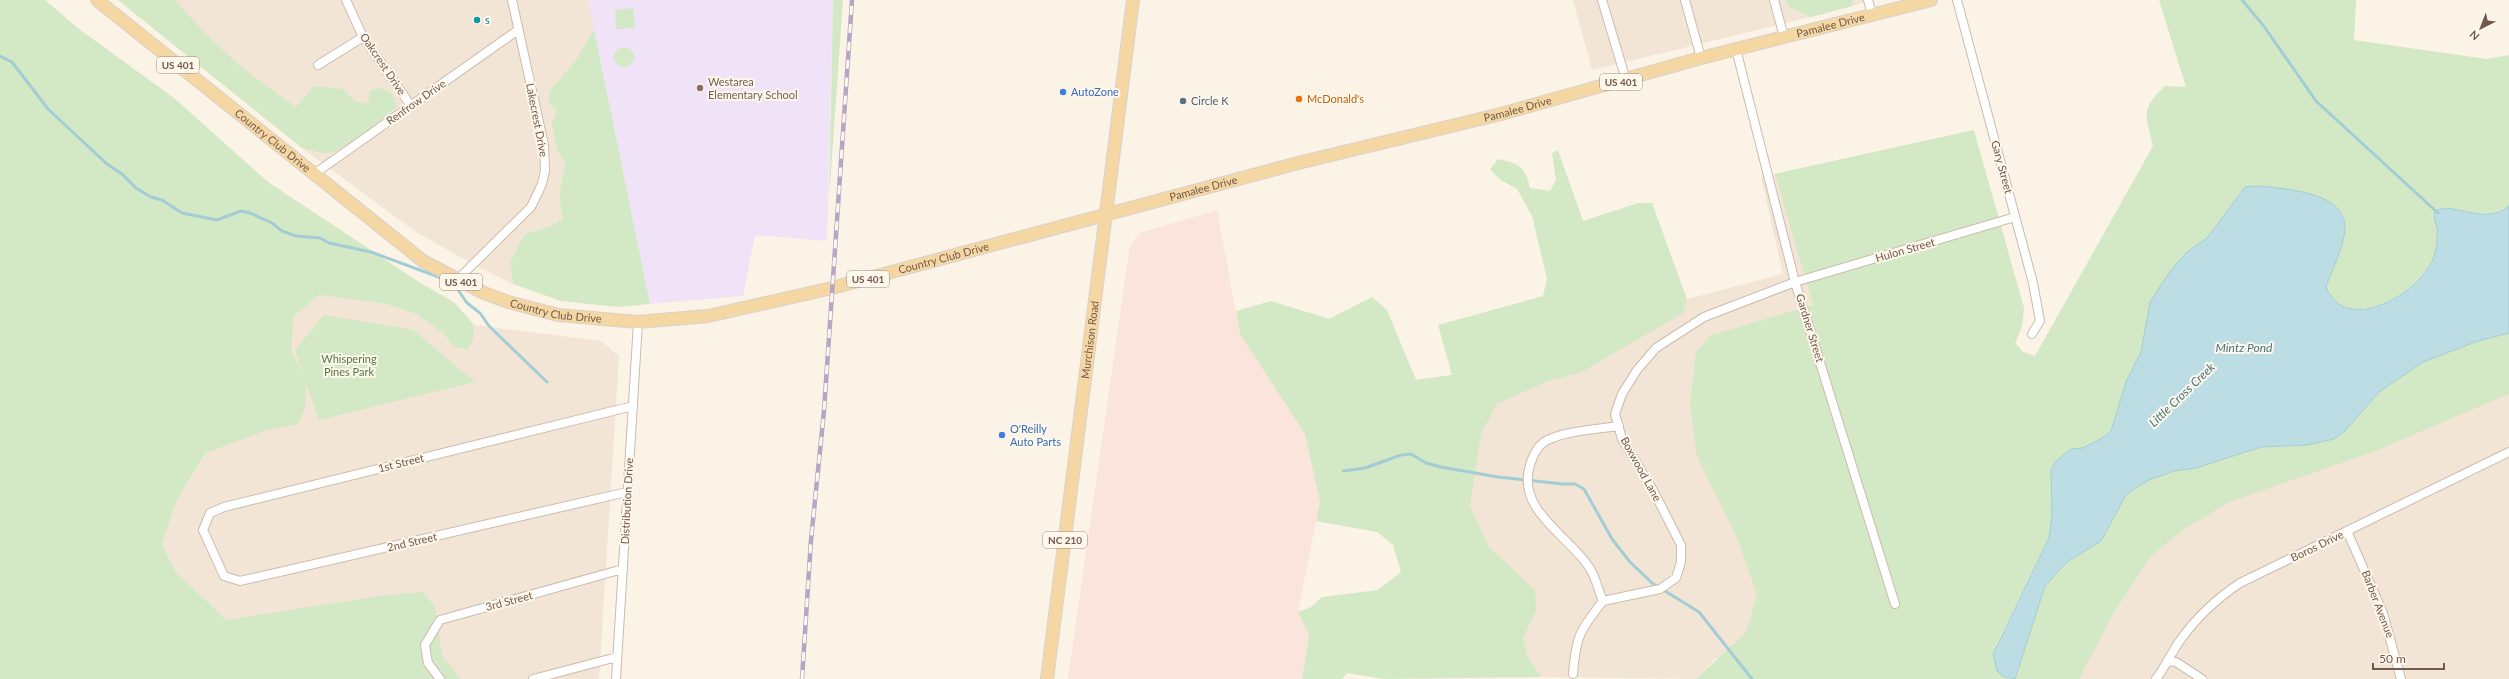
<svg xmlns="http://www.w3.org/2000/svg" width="2509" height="679" viewBox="0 0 2509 679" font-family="Lato,sans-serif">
<rect width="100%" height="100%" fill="#fbf3e6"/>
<path fill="#f2e5d5" d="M 118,0 L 588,0 L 594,29 L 574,63 L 550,90 L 548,102 L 557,110 L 557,150 L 565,163 L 559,197 L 563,219 L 551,226 L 525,234 L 510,261 L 513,284 L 480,268 L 416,232 L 302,148 Z
M 1573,0 L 1874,0 L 1811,17 L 1592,70 Z
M 1923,141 L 2024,308 L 2022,326 L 2015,343 L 2023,352 L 2035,356 L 1852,679 L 1716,658 L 1696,679 L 1541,677 L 1527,655 L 1523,638 L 1416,380 L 1452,375 L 1682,286 L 1687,299 L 1783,274 L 1761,177 Z
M 319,295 L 386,304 L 416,314 L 443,333 L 453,346 L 468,350 L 474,325 L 601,341 L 619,356 L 599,679 L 401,679 L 228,630 L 177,574 L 162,544 L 176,502 L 293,317 Z
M 2509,345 L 2509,679 L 2066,679 L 2166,516 Z"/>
<path fill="#fbe4db" d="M 1217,210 L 1240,334 L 1305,434 L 1320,502 L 1298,612 L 1309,635 L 1302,679 L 1068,679 L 1130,245 L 1140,233 Z"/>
<path fill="#f0e3f7" d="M 588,0 L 833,0 L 827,241 L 755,235 L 743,296 L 650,304 Z"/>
<path fill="#d3e8c5" d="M 0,0 L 45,0 L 79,29 L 174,98 L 268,182 L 422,284 L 454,302 L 474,325 L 473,339 L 468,350 L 453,346 L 443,333 L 416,314 L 386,304 L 319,295 L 293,317 L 291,352 L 302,371 L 295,350 L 324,315 L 413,330 L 475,382 L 319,420 L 306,383 L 305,409 L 298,424 L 264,431 L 206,453 L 176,502 L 162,544 L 177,574 L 227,620 L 385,595 L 423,592 L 435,607 L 442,655 L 461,679 L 0,679 Z
M 118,0 L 175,0 C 213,44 248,75 296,107 L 314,86 L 343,89 L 356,102 L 368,104 L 370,91 L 382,88 L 392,93 L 397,106 C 386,118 349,145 333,152 C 324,155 312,150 302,148 Z
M 833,0 L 843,0 L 829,199 Z
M 1786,0 L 1853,0 L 1852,6 L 1811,17 L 1788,6 Z
M 2159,0 L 2356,0 L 2354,40 L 2487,59 L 2509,55 L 2509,206 L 2492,214 L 2481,215 L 2446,209 L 2434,215 C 2438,231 2439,251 2430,266 C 2411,295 2345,335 2326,287 C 2332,270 2351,230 2343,214 C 2338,206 2328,201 2320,197 L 2245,187 L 2207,238 L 2187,252 L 2150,302 L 2141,352 L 2126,382 L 2111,431 L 2104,437 L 2083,448 L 2071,449 L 2052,517 L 2049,538 L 1996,645 L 2004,677 L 2009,679 L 1696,679 L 1746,632 L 1757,595 L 1738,540 L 1697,456 L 1690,403 L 1696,352 L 1711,335 L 1813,305 L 1775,174 L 1974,130 L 2024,308 L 2022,326 L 2015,343 L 2023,352 L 2035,356 L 2153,146 C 2146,115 2139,111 2165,86 L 2186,87 Z
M 633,8 L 635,28 L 616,29 L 615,10 Z
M 594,29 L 650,304 L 618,307 L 561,301 L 513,284 L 510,261 L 525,234 L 551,226 L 563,219 L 559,197 L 565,163 L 557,150 L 552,123 L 557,110 L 548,102 L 550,90 L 574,63 Z
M614 57a10 10 0 1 1 20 0a10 10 0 1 1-20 0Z
M 1558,150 L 1583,221 L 1638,203 L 1652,203 L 1687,299 L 1683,313 L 1580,373 L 1550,380 L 1497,404 L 1481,433 L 1470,506 L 1489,547 L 1535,590 L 1536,611 L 1523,638 L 1527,655 L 1541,677 L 1384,679 L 1347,673 L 1342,679 L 1302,679 L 1309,635 L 1298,612 L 1311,607 L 1322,597 L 1378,590 L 1401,572 L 1393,545 L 1377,532 L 1316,521 L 1320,502 L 1305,434 L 1240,334 L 1236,311 L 1271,301 L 1329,319 L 1372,297 L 1387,310 L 1416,380 L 1452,375 L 1438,325 L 1543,296 L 1547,279 L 1532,216 L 1517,189 L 1499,179 L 1490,169 L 1498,159 C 1520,164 1525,166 1530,188 L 1550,191 L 1556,180 L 1552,153 Z
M 2509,333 L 2509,394 L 2373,452 L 2229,502 L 2180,532 L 2150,557 L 2113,614 L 2079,679 L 2015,679 L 2044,586 L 2067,562 L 2101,541 L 2126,495 L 2137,487 L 2149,480 L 2174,471 L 2196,468 L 2239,453 L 2261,447 L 2291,446 L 2368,403 L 2379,392 L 2423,362 L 2478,341 Z"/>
<path fill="#bcdde3" stroke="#a3cdd5" d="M 2261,186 C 2285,189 2343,192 2345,225 C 2346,242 2332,270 2326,287 C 2345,335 2413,296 2430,265 C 2436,256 2438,241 2437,229 C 2436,223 2433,218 2435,211 C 2457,201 2482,227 2509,206 L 2509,333 L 2478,341 L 2423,362 L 2379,392 L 2345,431 L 2334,439 L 2307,445 L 2261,447 L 2196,468 L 2174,471 L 2149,480 L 2137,487 L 2126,495 L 2101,541 L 2067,562 L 2045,586 L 2015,679 L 2004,677 L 1997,671 L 1993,654 L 2049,538 L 2052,517 L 2051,470 L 2056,461 L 2071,449 L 2083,448 L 2104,437 L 2111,431 L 2126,382 L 2141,352 L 2150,302 L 2171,270 L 2187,252 L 2207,238 L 2245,187 Z"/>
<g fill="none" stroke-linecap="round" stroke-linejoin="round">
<path stroke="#a3cdd5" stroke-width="3" d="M 2242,0 L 2263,25 L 2316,101 L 2438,213
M 0,56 L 12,62 L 48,109 L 107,164 L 122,174 L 136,188 L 151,197 L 162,200 L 182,213 L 217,220 L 241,211 L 250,213 L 272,223 L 282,231 L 296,236 L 320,238 L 329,243 L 371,252 L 447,280
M 454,284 L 467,303 L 480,313 L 489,326 L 547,382
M 1343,471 L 1365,468 L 1401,455 L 1411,454 L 1426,463 L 1441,467 L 1498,477 L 1563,484 L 1575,484 L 1584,489 L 1612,539 L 1630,562 L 1652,583 L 1699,612 L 1752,679"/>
<g stroke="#ccbbad" stroke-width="10">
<path id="street" d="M 346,0 L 363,37 L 411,106
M 1602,0 L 1626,80
M 1685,0 L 1701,58
M 1774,0 L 1784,37
M 1868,0 L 1872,14
M 1957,0 L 2033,283 L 2040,321 L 2032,334
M 1736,49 L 1795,282 L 1895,604
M 318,65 L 363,37
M 314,174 L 518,30
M 457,280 L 531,207 L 542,184 L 545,171 L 544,145 L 512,0
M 627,492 L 240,581 L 224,576 L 203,530 L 210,513 L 224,507 L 633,406
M 2347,531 L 2383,613 L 2401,679
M 1603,601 L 1660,589 L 1676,578 L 1681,562 L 1681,545 L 1653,490 L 1622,439 L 1615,414 L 1622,394 L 1637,370 L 1656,348 L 1704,317 L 1795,282 L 2015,217
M 1603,601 C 1598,590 1596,577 1589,567 C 1568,535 1516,510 1530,465 C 1533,456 1536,448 1544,442 C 1561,431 1599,429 1619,426
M 2167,661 L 2176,662 L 2202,679
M 1573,674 C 1576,636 1580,630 1603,601
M 440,679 L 428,663 L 425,645 L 440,620 L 623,569
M 533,679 L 617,657
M 616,679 L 638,322
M 2156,679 C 2165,667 2171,654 2179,642 C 2195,619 2216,599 2240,583 L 2509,452"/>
</g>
<g stroke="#d8d1cd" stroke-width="14">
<g id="primary">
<path id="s1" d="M 97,0 L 423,261 L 484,293 L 508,302 L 558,315 L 638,322 L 708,316 L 832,288 L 1298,163 L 1501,114 L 1701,58 L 1931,0"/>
<path id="s2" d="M 1047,679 L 1133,0"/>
</g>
</g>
<use href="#street" stroke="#fff" stroke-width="8"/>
<use href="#primary" stroke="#f5d7a3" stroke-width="12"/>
<g stroke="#b6a5c4" stroke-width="4.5">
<path id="rail" d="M 802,679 L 811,540 L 824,411 L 852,0"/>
</g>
<use href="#rail" stroke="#fef7ec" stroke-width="3" stroke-dasharray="9" stroke-linecap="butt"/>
</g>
<circle fill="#0f9aa8" stroke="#fef7ec" stroke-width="1.5" cx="477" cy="20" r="4"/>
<circle fill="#8d6e63" stroke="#fef7ec" stroke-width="1.5" cx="700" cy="88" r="4"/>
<g fill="#3f7fe0" stroke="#fef7ec" stroke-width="1.5">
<circle cx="1063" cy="92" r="4"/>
<circle cx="1002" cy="435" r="4"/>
</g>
<circle fill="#e8710a" stroke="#fef7ec" stroke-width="1.5" cx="1299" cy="99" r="4"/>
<circle fill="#5c6f8a" stroke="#fef7ec" stroke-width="1.5" cx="1183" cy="101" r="4"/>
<g text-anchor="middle" stroke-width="4" stroke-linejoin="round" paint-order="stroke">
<g fill="#fef7ec" stroke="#9d897c" stroke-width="1">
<rect x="157" y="57" width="42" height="16" rx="3"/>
<rect x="1600" y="74" width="42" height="16" rx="3"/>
<rect x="847" y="271" width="42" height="16" rx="3"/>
<rect x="440" y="274" width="42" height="16" rx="3"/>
<rect x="1043" y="532" width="44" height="16" rx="3"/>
</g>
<g font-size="10" font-weight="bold" fill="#735a4c">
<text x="178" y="69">US 401</text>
<text x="1621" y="86">US 401</text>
<text x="868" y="283">US 401</text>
<text x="461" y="286">US 401</text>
<text x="1065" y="544">NC 210</text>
</g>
<g font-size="11" fill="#0d838f" stroke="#fef7ec" text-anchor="start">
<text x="485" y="24">s</text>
</g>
<g font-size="11" fill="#735a4c" stroke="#fef7ec">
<text dy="4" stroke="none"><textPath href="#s1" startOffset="1874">Pamalee Drive</textPath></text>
<text transform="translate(383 64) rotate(56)" y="4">Oakcrest Drive</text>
<text transform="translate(416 102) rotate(-35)" y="4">Renfrow Drive</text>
<text dy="4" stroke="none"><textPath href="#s1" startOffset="1550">Pamalee Drive</textPath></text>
<text transform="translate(537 120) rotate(79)" y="4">Lakecrest Drive</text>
<text dy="4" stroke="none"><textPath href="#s1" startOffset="225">Country Club Drive</textPath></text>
<text transform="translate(2002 167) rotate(75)" y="4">Gary Street</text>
<text dy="4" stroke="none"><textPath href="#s1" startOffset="1226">Pamalee Drive</textPath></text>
<text transform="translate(1905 250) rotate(-16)" y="4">Hulon Street</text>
<text dy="4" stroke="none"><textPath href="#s1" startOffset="957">Country Club Drive</textPath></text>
<text dy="4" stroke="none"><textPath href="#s1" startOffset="561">Country Club Drive</textPath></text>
<text transform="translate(1810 328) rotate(73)" y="4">Gardner Street</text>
<text dy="4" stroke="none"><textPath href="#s2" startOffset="342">Murchison Road</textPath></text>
<text transform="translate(401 463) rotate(-14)" y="4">1st Street</text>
<text transform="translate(1641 469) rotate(61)" y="4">Boxwood Lane</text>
<text transform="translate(627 501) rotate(-87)" y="4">Distribution Drive</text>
<text transform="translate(412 542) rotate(-13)" y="4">2nd Street</text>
<text transform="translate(2317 546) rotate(-26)" y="4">Boros Drive</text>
<text transform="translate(509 601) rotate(-15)" y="4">3rd Street</text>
<text transform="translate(2378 604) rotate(69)" y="4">Barber Avenue</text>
</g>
<g font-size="11" fill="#785e54" stroke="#fef7ec" text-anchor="start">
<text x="708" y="86">Westarea<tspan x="708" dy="13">Elementary School</tspan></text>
</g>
<g font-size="11" fill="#366cbe" stroke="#fef7ec" text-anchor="start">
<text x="1071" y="96">AutoZone</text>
<text x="1010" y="433">O'Reilly<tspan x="1010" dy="13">Auto Parts</tspan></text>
</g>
<g font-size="11" fill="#c56008" stroke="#fef7ec" text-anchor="start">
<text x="1307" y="103">McDonald's</text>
</g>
<g font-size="11" fill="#4e5e75" stroke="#fef7ec" text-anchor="start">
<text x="1191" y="105">Circle K</text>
</g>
<g font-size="11" fill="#547845" stroke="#fef7ec">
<text x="349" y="363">Whispering<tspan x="349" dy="13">Pines Park</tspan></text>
</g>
<g font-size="12" font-style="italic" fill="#44747e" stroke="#fef7ec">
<text x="2244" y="352">Mintz Pond</text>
<text transform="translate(2182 395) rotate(-44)" y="4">Little Cross Creek</text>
</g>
</g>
<g transform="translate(2481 28) rotate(222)" stroke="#fef7ec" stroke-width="3" paint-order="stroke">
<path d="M0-3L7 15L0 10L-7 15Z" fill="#735a4c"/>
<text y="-6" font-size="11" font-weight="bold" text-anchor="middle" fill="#735a4c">N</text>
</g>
<path d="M2373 663v6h71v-6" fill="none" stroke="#735a4c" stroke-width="2"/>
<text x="2379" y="663" font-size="12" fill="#735a4c" stroke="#fef7ec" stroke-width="3" paint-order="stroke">50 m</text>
</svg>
